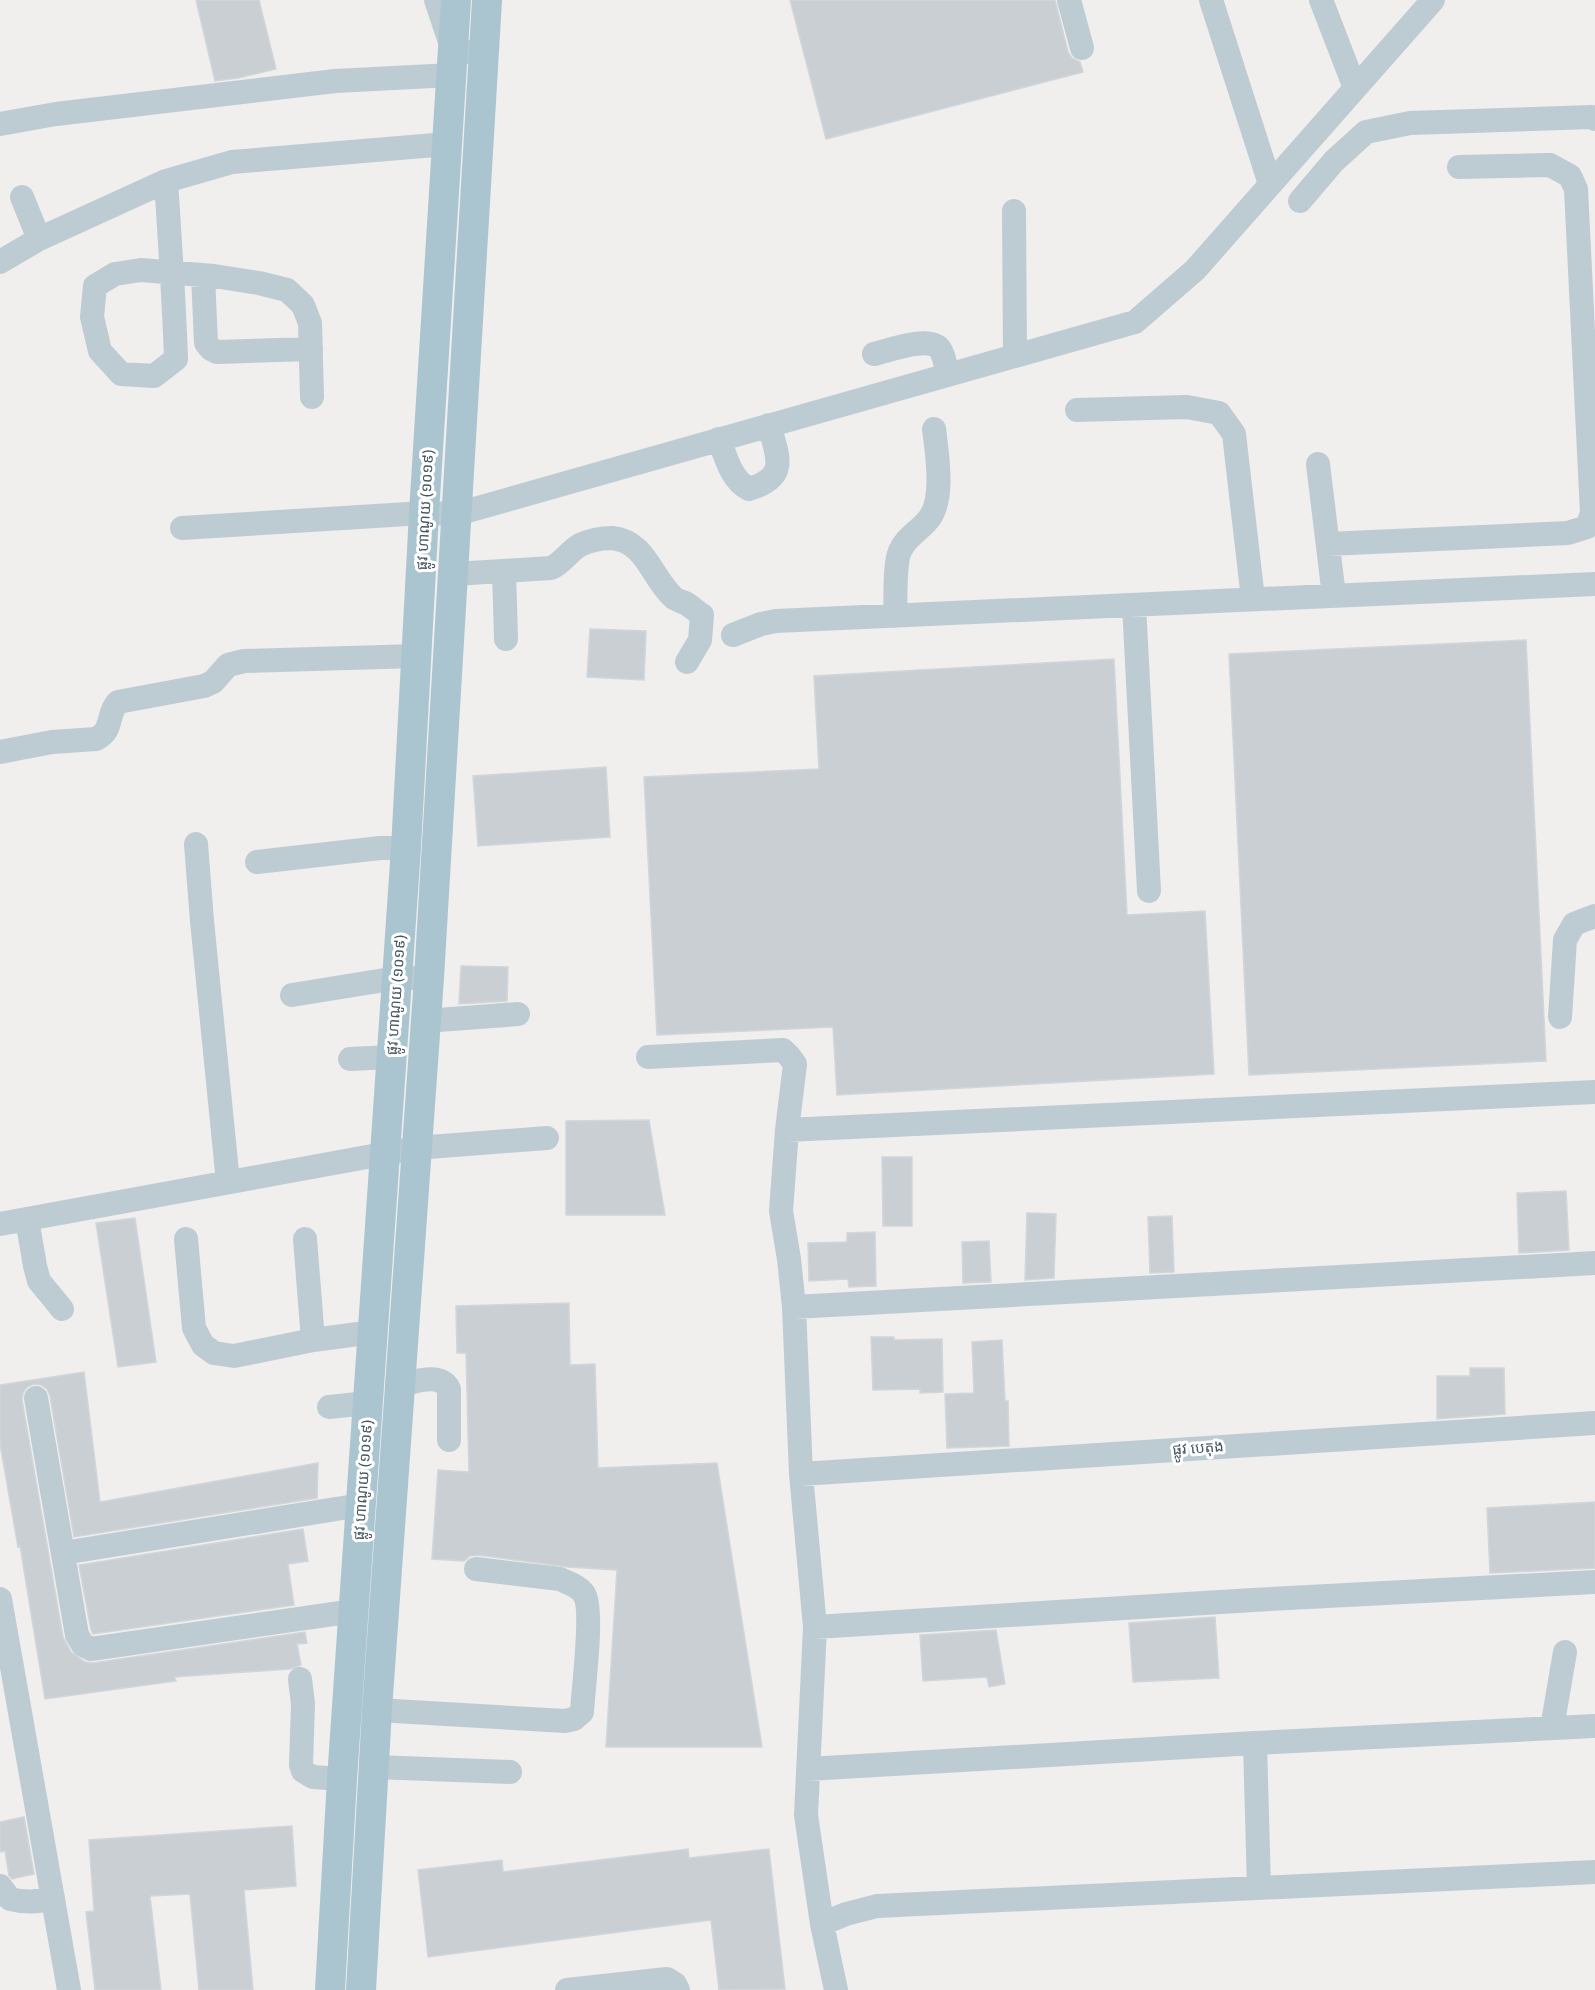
<svg xmlns="http://www.w3.org/2000/svg" width="1595" height="1990" viewBox="0 0 1595 1990" font-family="'Noto Sans','Noto Sans Khmer',sans-serif">
<rect width="100%" height="100%" fill="#f1eeee"/>
<path fill="#c9cfd3" stroke="#d1d6da" stroke-width="1.5" d="M 196,0 L 259,0 L 276,69 L 238,78 L 215,81 Z
M 790,0 L 1055,0 L 1068,52 L 1072,58 L 1080,62 L 1083,72 L 826,139 Z
M 590,629 L 646,631 L 644,680 L 587,677 Z
M 1526,640 L 1546,1061 L 1249,1075 L 1229,654 Z
M 1114,659 L 1127,915 L 1205,911 L 1214,1074 L 837,1095 L 833,1027 L 657,1035 L 644,777 L 819,769 L 814,676 Z
M 606,767 L 610,837 L 478,846 L 473,776 Z
M 461,966 L 508,967 L 507,1001 L 459,1004 Z
M 649,1120 L 665,1215 L 566,1215 L 566,1121 Z
M 882,1157 L 912,1157 L 912,1226 L 883,1226 Z
M 1566,1191 L 1569,1250 L 1519,1253 L 1517,1193 Z
M 1027,1213 L 1056,1214 L 1054,1278 L 1025,1280 Z
M 1172,1216 L 1174,1272 L 1150,1273 L 1148,1217 Z
M 135,1218 L 156,1362 L 118,1367 L 96,1223 Z
M 875,1232 L 876,1286 L 849,1287 L 848,1279 L 809,1281 L 808,1243 L 847,1242 L 847,1233 Z
M 989,1241 L 991,1282 L 963,1283 L 962,1242 Z
M 569,1303 L 570,1365 L 595,1364 L 598,1468 L 717,1463 L 762,1747 L 606,1747 L 617,1570 L 568,1567 L 478,1555 L 470,1556 L 464,1561 L 432,1559 L 438,1470 L 469,1472 L 466,1353 L 457,1353 L 456,1306 Z
M 871,1337 L 894,1337 L 894,1340 L 942,1339 L 943,1392 L 920,1393 L 920,1389 L 873,1390 Z
M 1002,1340 L 1005,1401 L 1008,1401 L 1009,1446 L 947,1448 L 945,1394 L 974,1393 L 972,1342 Z
M 1470,1368 L 1504,1368 L 1505,1414 L 1437,1419 L 1437,1376 L 1470,1376 Z
M 84,1372 L 100,1502 L 318,1463 L 317,1498 L 74,1537 L 50,1396 L 47,1389 L 41,1385 L 34,1384 L 27,1387 L 23,1393 L 22,1400 L 63,1637 L 71,1652 L 85,1662 L 93,1663 L 305,1632 L 307,1643 L 297,1644 L 301,1665 L 290,1669 L 174,1677 L 176,1681 L 45,1699 L 20,1546 L 18,1547 L 0,1444 L 0,1385 Z
M 1595,1502 L 1595,1568 L 1490,1573 L 1487,1508 Z
M 303,1529 L 308,1561 L 288,1564 L 294,1605 L 93,1634 L 91,1630 L 79,1565 Z
M 1215,1617 L 1219,1678 L 1133,1682 L 1129,1623 Z
M 996,1630 L 1005,1684 L 989,1687 L 987,1677 L 923,1681 L 920,1635 Z
M 24,1817 L 34,1874 L 12,1879 L 9,1876 L 5,1851 L 0,1852 L 0,1822 Z
M 292,1826 L 296,1886 L 244,1890 L 253,1990 L 199,1990 L 190,1894 L 150,1896 L 161,1990 L 95,1990 L 86,1912 L 94,1911 L 89,1840 Z
M 688,1849 L 689,1858 L 769,1849 L 785,1989 L 719,1990 L 711,1920 L 428,1957 L 418,1870 L 502,1860 L 503,1872 Z"/>
<g fill="none" stroke-linecap="round" stroke-linejoin="round">
<path stroke="#bdccd2" stroke-width="24" d="M 436,0 L 453,51 L 484,53
M 1069,0 L 1082,48
M 1211,0 L 1270,184
M 1321,0 L 1355,88
M 0,124 L 56,114 L 335,81 L 452,75
M 166,181 C 170,241 174,300 176,359 L 154,376 L 121,374 L 100,351 L 92,317 L 95,286 L 115,274 L 141,270 L 214,276 L 259,283 L 287,290 L 303,305 L 310,323 L 312,397
M 22,197 L 39,239
M 1300,201 L 1334,161 L 1366,132 L 1410,123 L 1592,117 L 1595,119
M 1014,211 L 1015,356
M 0,262 L 39,239 L 166,181 L 232,162 L 447,144
M 203,275 L 206,343 L 211,349 L 217,352 L 311,349
M 874,354 C 890,350 933,334 941,351 C 945,358 946,367 947,375
M 1077,410 L 1187,407 L 1219,413 L 1234,434 L 1253,599
M 719,439 C 726,457 731,480 749,489 C 789,477 778,457 769,425
M 1318,464 L 1334,596
M 182,528 L 424,513 L 457,514 L 1135,322 L 1195,270 L 1433,0
M 1328,544 L 1568,533 L 1587,527 L 1592,513 L 1576,189 L 1570,176 L 1550,165 L 1459,167
M 504,571 L 506,639
M 454,574 L 551,568 C 563,563 569,551 580,545 C 591,540 601,538 612,538 C 646,541 652,579 674,598 C 678,601 683,602 687,604 C 692,607 697,612 702,615 L 700,640 L 687,662
M 1134,605 L 1149,891
M 895,616 C 896,600 894,564 900,551 C 906,537 919,531 928,520 C 945,501 937,453 934,429
M 733,635 L 761,624 L 776,621 L 1595,584
M 0,752 L 52,742 L 96,739 C 114,730 106,715 118,702 L 204,686 L 213,682 L 228,665 L 244,661 L 417,656
M 196,844 L 202,921 L 228,1182
M 257,862 L 380,848 L 406,848
M 292,995 L 397,978 L 429,978
M 1560,1017 L 1565,940 L 1574,924 L 1595,916
M 425,1021 L 518,1014
M 648,1057 L 783,1050 L 789,1056 L 795,1064 L 787,1130 L 781,1211 L 789,1259 L 794,1307 L 801,1474 L 815,1627 L 806,1815 L 822,1924 L 836,1990
M 350,1059 L 391,1057
M 787,1130 L 1595,1092
M 27,1219 L 35,1266 L 39,1281 L 62,1309
M 0,1224 L 416,1148 L 547,1138
M 186,1239 L 194,1328 L 203,1345 L 214,1353 L 234,1356 L 313,1340 L 373,1332
M 305,1239 L 313,1340
M 794,1307 L 1595,1263
M 400,1385 C 415,1382 440,1372 449,1389 L 449,1440
M 36,1398 L 77,1635 L 83,1645 L 91,1649 L 354,1611
M 329,1407 L 368,1403
M 801,1474 L 1595,1423
M 63,1553 L 361,1505
M 0,1599 L 69,1990
M 815,1627 L 1253,1600 L 1595,1582
M 300,1679 L 303,1704 L 301,1765 L 303,1771 L 313,1777 L 342,1779
M 377,1710 L 565,1721 L 574,1719 L 582,1712 C 583,1690 594,1609 584,1594 C 579,1586 568,1583 560,1579 L 476,1569
M 1552,1728 L 1565,1652
M 1255,1743 L 1259,1888
M 374,1767 L 510,1772
M 808,1769 L 1255,1743 L 1595,1726
M 0,1886 L 10,1899 C 25,1903 37,1902 53,1898
M 822,1924 L 846,1914 L 877,1906 L 1595,1872
M 567,1990 L 667,1979 L 675,1984 L 678,1990"/>
<path stroke="#aac5d0" stroke-width="30" d="M 330,1990 L 342,1779 L 406,848 L 424,513 L 456,0
M 361,1990 L 377,1710 L 429,978 L 487,0"/>
</g>
<g text-anchor="middle" stroke-width="6" stroke-linejoin="round" paint-order="stroke">
<g font-size="15" fill="#44565d" stroke="#fff">
<text transform="translate(425 510) rotate(-87)" y="5">ផ្លូវ ហាណូយ (១០១៩)</text>
<text transform="translate(396 995) rotate(-86)" y="5">ផ្លូវ ហាណូយ (១០១៩)</text>
<text transform="translate(1198 1448) rotate(-4)" y="5">ផ្លូវ បេតុង</text>
<text transform="translate(363 1480) rotate(-86)" y="5">ផ្លូវ ហាណូយ (១០១៩)</text>
</g>
</g>
</svg>
